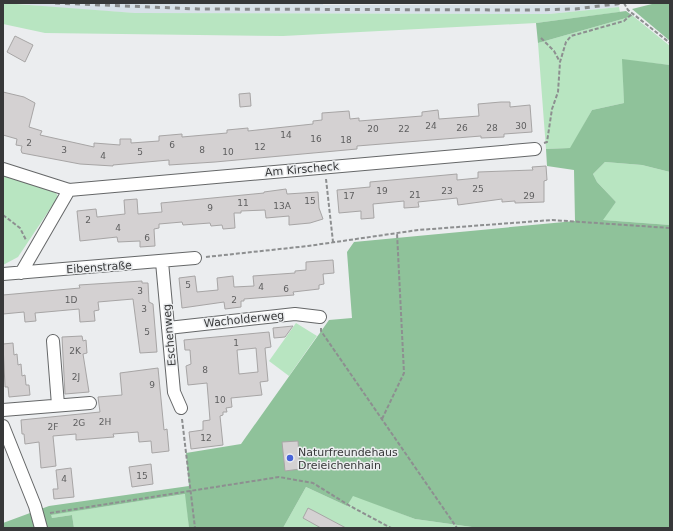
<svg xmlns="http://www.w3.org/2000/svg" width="673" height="531" viewBox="0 0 673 531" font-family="'DejaVu Sans',sans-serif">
<rect width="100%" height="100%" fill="#ebedef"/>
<path fill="#d8e1e8" d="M 15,3 L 323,3 L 323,5 L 569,5 L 617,3 L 619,7 L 549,14 L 135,13 L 55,8 Z"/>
<path fill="#b8e5c1" d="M 3,3 L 135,13 L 549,14 L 619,7 L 620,12 L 536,23 L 283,36 L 45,33 L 3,24 Z
M 633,16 L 670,46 L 670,65 L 623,60 L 624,103 L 592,110 L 571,148 L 546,149 L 538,43 Z
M 605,162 L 642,165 L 670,172 L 670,225 L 602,220 L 616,202 L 597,182 L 593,174 Z
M 3,174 L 56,193 L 58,197 L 18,257 L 3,265 Z
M 296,323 L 317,336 L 289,376 L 269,361 Z
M 306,487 L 347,506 L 353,495 L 415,519 L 479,528 L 283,528 Z
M 186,494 L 189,528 L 74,528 L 72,515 L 52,518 L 50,515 Z"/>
<path fill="#8fc29a" d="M 656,3 L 670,3 L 670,41 L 632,9 Z
M 626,11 L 633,16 L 538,43 L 536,23 Z
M 622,59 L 670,65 L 670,172 L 642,165 L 605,162 L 593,174 L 597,182 L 616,202 L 603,220 L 670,225 L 670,528 L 479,528 L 415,519 L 353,496 L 347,506 L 306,487 L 283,528 L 189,528 L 185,494 L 51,515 L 52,518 L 72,515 L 74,528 L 3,528 L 3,523 L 49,506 L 189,486 L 186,453 L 241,444 L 329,320 L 352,318 L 347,252 L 354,242 L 575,221 L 574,170 L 547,166 L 546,149 L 570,148 L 592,110 L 624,103 Z"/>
<path fill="#d4d1d2" stroke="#a7a5a5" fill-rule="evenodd" d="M 15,36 L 33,45 L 25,62 L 7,52 Z
M 3,92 L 24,97 L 35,103 L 29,127 L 42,131 L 40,135 L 94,147 L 94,143 L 120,145 L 120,139 L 131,139 L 131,143 L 159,141 L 159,136 L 182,134 L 182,137 L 227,133 L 227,130 L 248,128 L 248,131 L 313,124 L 313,121 L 322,120 L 322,113 L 349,111 L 350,119 L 359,118 L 359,121 L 422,116 L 422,112 L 438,110 L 439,119 L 479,116 L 478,104 L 501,102 L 510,102 L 510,107 L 530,105 L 532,132 L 504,134 L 504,137 L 481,138 L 481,136 L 357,146 L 357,149 L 215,162 L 169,165 L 169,160 L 113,165 L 113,166 L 80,164 L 22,153 L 21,150 L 22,146 L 16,145 L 17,139 L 3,135 Z
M 250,93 L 251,106 L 240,107 L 239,94 Z
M 546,166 L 547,180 L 544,181 L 544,202 L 515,203 L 515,201 L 502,202 L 502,199 L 458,205 L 457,198 L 418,202 L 419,207 L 404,208 L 404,201 L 373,204 L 374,218 L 361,219 L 361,211 L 339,213 L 337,190 L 370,187 L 370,182 L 457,174 L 457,180 L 478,178 L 478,172 L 533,170 L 532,167 Z
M 286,189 L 287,194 L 318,192 L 319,208 L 323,219 L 310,223 L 289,225 L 289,216 L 266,218 L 265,210 L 241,211 L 241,213 L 234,213 L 235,228 L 223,229 L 222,225 L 211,226 L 210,223 L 183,225 L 182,222 L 159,224 L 159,228 L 154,229 L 155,246 L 140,247 L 140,241 L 118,242 L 117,237 L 80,241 L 77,211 L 96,209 L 97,217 L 125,214 L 124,200 L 137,199 L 138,214 L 162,212 L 161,203 L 264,193 L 264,192 Z
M 333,260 L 334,273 L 323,274 L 324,284 L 319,285 L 319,289 L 293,292 L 294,295 L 244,299 L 244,301 L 241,301 L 241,307 L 225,309 L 224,302 L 182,308 L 179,278 L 195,276 L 197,292 L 218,290 L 217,278 L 233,276 L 234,287 L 254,286 L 253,276 L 295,273 L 295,271 L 306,270 L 306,262 Z
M 142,281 L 142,283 L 148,283 L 149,302 L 153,304 L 157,352 L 140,353 L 133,299 L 98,302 L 99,310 L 94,311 L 95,321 L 80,322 L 79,309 L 35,313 L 36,321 L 25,322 L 24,312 L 3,314 L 3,295 L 80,288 L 79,285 Z
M 293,326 L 285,337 L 274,338 L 273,328 Z
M 269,332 L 271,347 L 265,348 L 268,381 L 260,382 L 262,395 L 231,398 L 232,407 L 226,408 L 227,412 L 223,412 L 223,415 L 220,416 L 223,445 L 191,449 L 189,432 L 203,430 L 203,421 L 210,420 L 207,383 L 188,385 L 186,366 L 191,364 L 190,350 L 185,350 L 184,340 ZM 256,348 L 258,372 L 239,374 L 237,350 Z
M 82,336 L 83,341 L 86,340 L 87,353 L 83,354 L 89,392 L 65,394 L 62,337 Z
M 13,343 L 14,355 L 17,354 L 18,365 L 21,364 L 22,376 L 25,375 L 26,385 L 29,385 L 30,395 L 9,397 L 8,387 L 5,387 L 3,344 Z
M 158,368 L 164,430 L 167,429 L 169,451 L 152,453 L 151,441 L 139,442 L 138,432 L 113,434 L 114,437 L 76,440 L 76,434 L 53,436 L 56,466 L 41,468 L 39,442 L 25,444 L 24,434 L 22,434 L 21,420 L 100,412 L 98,397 L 122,395 L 120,373 Z
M 298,441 L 300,469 L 285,471 L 282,442 Z
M 151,464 L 153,484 L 132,487 L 129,467 Z
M 71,468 L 74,497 L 54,499 L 53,489 L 58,489 L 56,470 Z
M 308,508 L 314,511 L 346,528 L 321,528 L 303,518 Z"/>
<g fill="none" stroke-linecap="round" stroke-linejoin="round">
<g stroke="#656768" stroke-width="14">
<path id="minor" d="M 3,169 L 69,190
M 162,262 L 174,392 L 181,408
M 21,273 L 69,190 L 535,149
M 3,274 L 195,258
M 168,328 L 295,314 L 320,317
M 53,341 L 58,405
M 3,410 L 90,403
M 3,426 L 35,506 L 41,528"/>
</g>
<path stroke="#8d8f90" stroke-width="2" stroke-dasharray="4 2" stroke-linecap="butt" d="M 624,3 L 628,10 L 670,43
M 541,38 L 554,51 L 560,62
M 544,143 L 547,142 L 552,109 L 558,92 L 560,62 L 566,42 L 571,36 L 624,21 L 633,13
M 326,179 L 333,242
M 3,215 L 20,228 L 26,240
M 206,257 L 308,246 L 418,230 L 552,220 L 670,228
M 321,328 L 321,331 L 457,528
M 182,419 L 195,528
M 382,419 L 404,373 L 397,233
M 50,513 L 279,477 L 313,483 L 350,506 L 391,528"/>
<use href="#minor" stroke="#fff" stroke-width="12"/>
<path stroke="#87898a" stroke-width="3" stroke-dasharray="5 5" stroke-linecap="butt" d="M 55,3 L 198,9 L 528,10 L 575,9 L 624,3"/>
</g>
<circle fill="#4964d8" stroke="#ebedef" stroke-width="1.5" cx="290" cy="458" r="4"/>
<g text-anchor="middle" stroke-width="3" stroke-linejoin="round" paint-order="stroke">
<g font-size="9" fill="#5e5e5f">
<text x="431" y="129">24</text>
<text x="521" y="129">30</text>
<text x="462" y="131">26</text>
<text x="492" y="131">28</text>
<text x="373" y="132">20</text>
<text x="404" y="132">22</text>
<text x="286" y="138">14</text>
<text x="316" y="142">16</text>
<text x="346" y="143">18</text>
<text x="29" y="146">2</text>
<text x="172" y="148">6</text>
<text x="260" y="150">12</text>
<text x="64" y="153">3</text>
<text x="202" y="153">8</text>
<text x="140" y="155">5</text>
<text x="228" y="155">10</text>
<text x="103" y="159">4</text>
<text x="478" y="192">25</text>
<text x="382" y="194">19</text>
<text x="447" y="194">23</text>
<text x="415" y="198">21</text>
<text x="349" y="199">17</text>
<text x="529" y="199">29</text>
<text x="310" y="204">15</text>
<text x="243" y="206">11</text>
<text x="282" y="209">13A</text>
<text x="210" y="211">9</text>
<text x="88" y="223">2</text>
<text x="118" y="231">4</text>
<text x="147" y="241">6</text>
<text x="188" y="288">5</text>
<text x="261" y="290">4</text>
<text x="286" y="292">6</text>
<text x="140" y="294">3</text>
<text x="71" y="303">1D</text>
<text x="234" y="303">2</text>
<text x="144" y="312">3</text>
<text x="147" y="335">5</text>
<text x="236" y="346">1</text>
<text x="75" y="354">2K</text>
<text x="205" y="373">8</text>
<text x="76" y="380">2J</text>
<text x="152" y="388">9</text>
<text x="220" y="403">10</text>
<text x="105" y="425">2H</text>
<text x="79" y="426">2G</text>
<text x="53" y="430">2F</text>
<text x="206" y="441">12</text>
<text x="142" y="479">15</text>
<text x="64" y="482">4</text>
</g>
<g font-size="11" fill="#373839" stroke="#ebedef">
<text transform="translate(302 169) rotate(-5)" y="4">Am Kirscheck</text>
<text transform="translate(99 267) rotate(-4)" y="4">Eibenstraße</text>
<text transform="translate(244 319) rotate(-6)" y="4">Wacholderweg</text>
<text transform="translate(169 335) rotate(-95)" y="4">Eschenweg</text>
</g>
<g font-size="11" fill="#373839" stroke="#ebedef" text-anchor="start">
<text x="298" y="456">Naturfreundehaus<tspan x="298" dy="13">Dreieichenhain</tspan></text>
</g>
</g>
<rect width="673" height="531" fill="none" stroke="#373839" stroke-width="8"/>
</svg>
